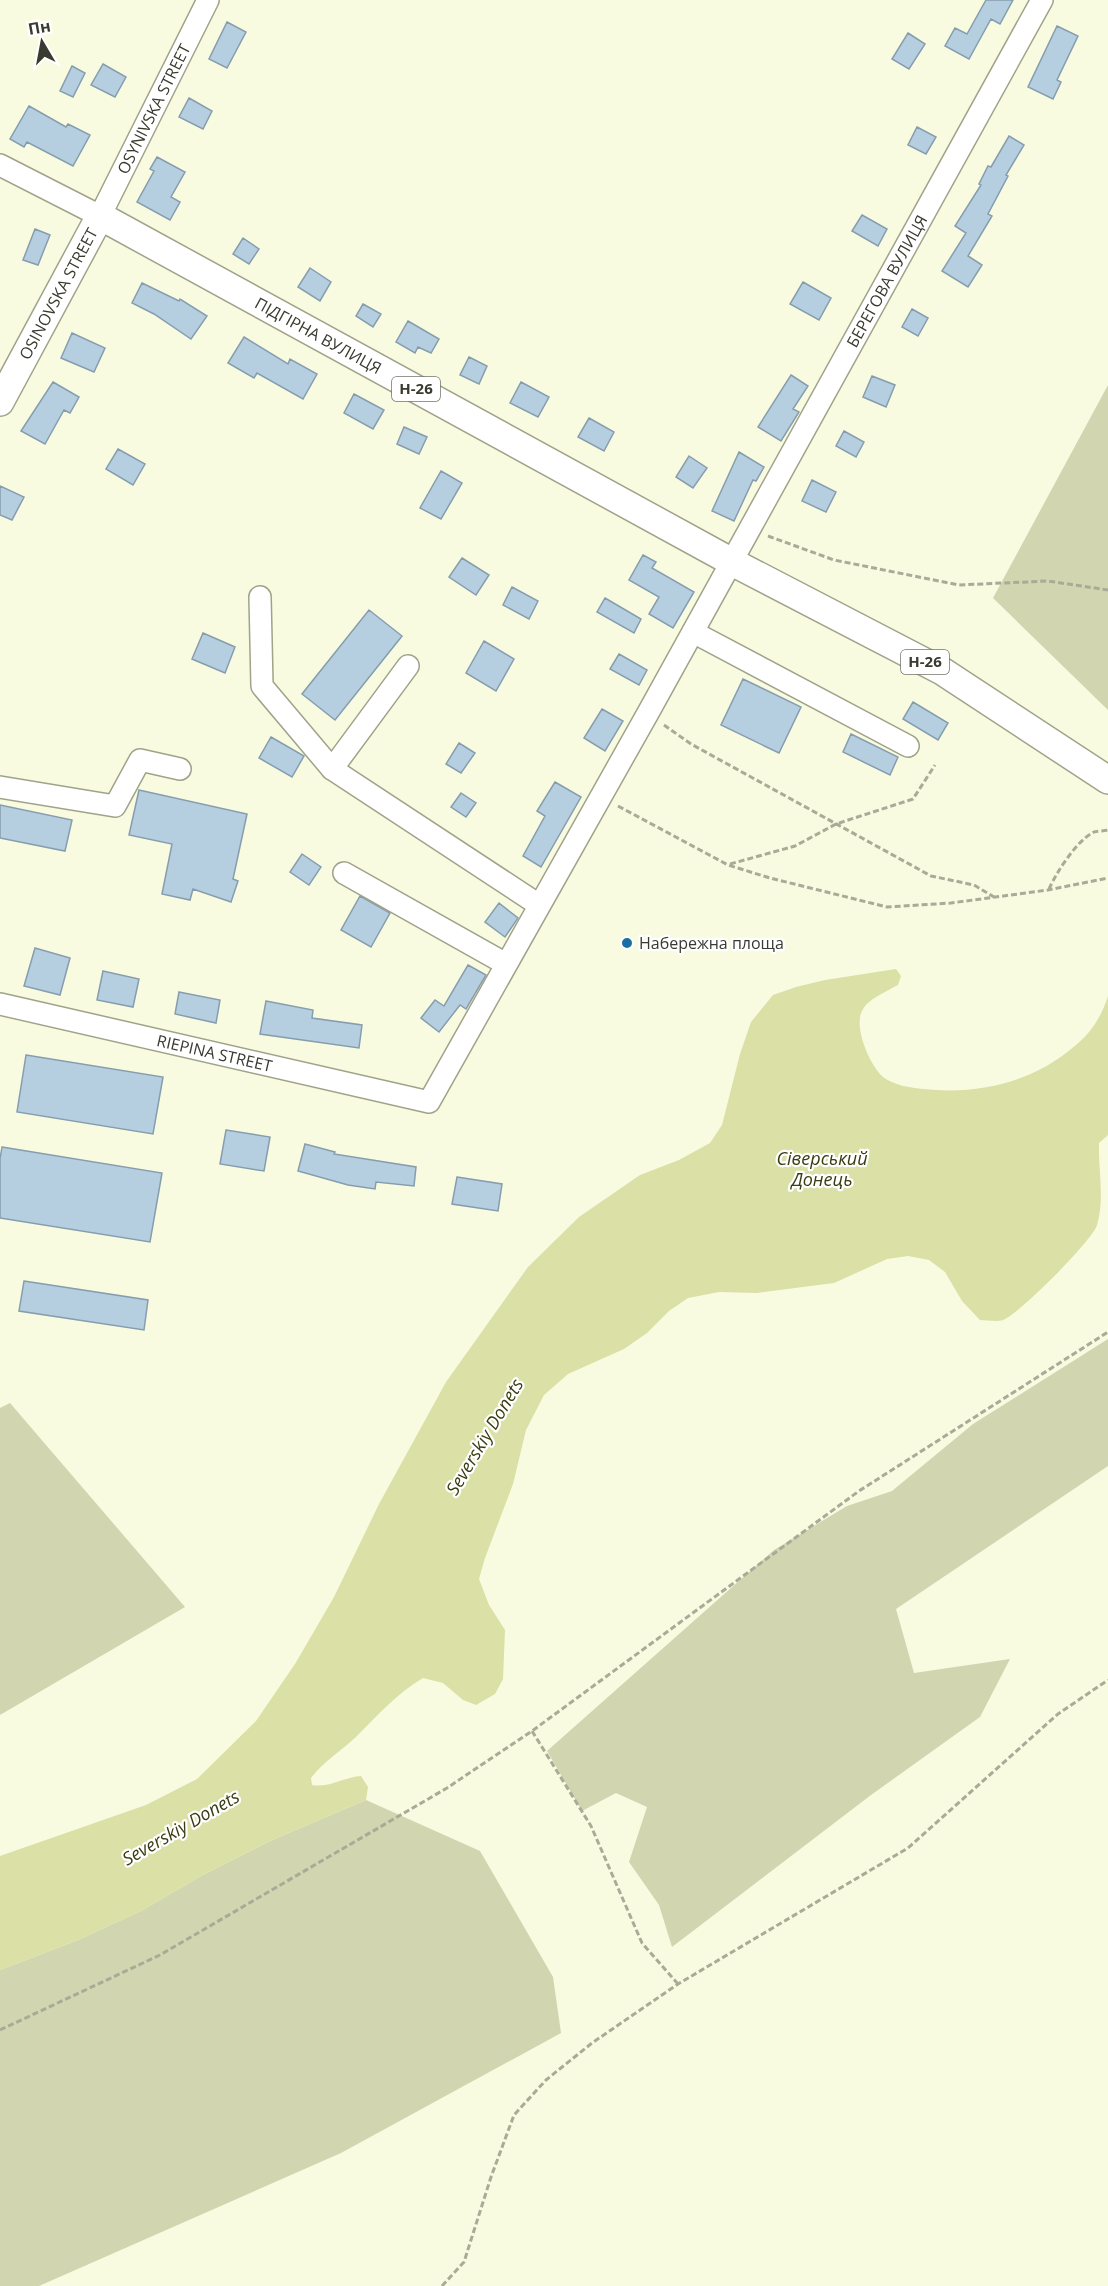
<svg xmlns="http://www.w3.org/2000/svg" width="1108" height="2286" viewBox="0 0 1108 2286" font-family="'Open Sans',sans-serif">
<rect width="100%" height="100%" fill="#f8fbe0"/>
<path fill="#d1d5b0" d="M 1108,385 L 1108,710 L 993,598 Z
M 1108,1339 L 1108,1466 L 896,1609 L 914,1673 L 1010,1659 L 980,1717 L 871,1795 L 672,1947 L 659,1905 L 629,1862 L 647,1807 L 616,1793 L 582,1811 L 547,1751 L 774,1550 L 847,1506 L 892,1491 L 973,1424 Z
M 10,1403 L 185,1607 L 0,1715 L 0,1408 Z
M 366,1800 L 480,1851 L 553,1977 L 561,2033 L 341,2153 L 39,2286 L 0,2286 L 0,1970 L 78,1940 L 141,1911 L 201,1876 L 270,1841 Z"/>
<path fill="#dae0a6" d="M 896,969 L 901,976 L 898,985 C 869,1001 852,1005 863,1042 C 867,1054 874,1069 883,1077 C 893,1085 911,1088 923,1089 C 979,1095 1032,1083 1076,1045 C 1092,1032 1102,1015 1108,996 L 1108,1135 L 1099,1143 C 1098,1170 1105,1198 1097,1225 C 1093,1240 1018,1315 1003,1320 C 997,1322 987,1320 980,1320 L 962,1301 L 945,1272 L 929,1260 L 908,1256 L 887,1259 L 834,1283 L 757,1293 L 719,1292 L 688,1298 L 669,1311 L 647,1333 L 624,1349 L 568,1374 L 544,1395 L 526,1430 L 513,1484 L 485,1558 L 479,1579 L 489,1605 L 505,1630 L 503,1679 L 495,1694 L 476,1705 L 463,1700 L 443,1683 L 423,1678 C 396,1694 377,1716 356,1737 C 340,1752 324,1761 311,1778 L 312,1785 C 330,1788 344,1777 361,1776 L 368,1787 L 366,1800 L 270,1841 L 201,1876 L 141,1911 L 78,1940 L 0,1970 L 0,1856 L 146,1805 L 197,1779 L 256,1721 L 295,1664 L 334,1597 L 379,1504 L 446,1382 L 528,1267 L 579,1217 L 640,1175 L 679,1160 L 710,1143 L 722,1125 L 740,1054 L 751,1022 L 773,995 L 796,987 L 825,980 Z"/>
<path fill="#b6cfe0" stroke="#869dae" stroke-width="1.5" d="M 986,0 L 1013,0 L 1000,24 L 991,19 L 969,59 L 945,46 L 955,28 L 967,34 Z
M 227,22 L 246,32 L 227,68 L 209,59 Z
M 1057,26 L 1078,36 L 1057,80 L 1061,82 L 1053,99 L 1028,87 Z
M 908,33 L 925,44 L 909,69 L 892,59 Z
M 103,64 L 126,77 L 115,97 L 91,85 Z
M 72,66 L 85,73 L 73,97 L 60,91 Z
M 189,98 L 212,111 L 203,129 L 179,117 Z
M 29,106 L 66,127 L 68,124 L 90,135 L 73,166 L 27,142 L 24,147 L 10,139 Z
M 917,127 L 936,137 L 926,154 L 908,145 Z
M 1009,136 L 1024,145 L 1006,175 L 1008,176 L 988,214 L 992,216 L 968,256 L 982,265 L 968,287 L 942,271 L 966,233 L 955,226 L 981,185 L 979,184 L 988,166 L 991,167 Z
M 157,157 L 185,172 L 171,197 L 180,202 L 170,220 L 137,202 L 154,171 L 150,169 Z
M 862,215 L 887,229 L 878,246 L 852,231 Z
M 35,229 L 50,235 L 38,265 L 23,260 Z
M 243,238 L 259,249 L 249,264 L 233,254 Z
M 310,268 L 331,282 L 320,301 L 298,287 Z
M 803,282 L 831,298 L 819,320 L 790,304 Z
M 142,283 L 179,301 L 180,299 L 207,316 L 191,339 L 154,314 L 132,303 Z
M 363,304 L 381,314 L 373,327 L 356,316 Z
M 912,309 L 928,318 L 918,336 L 902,327 Z
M 408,321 L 439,339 L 431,353 L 418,347 L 415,353 L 396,342 Z
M 72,333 L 105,348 L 94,372 L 61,358 Z
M 244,337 L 288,364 L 290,359 L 317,374 L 303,399 L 257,373 L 254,378 L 228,363 Z
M 469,357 L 487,366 L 479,384 L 460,375 Z
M 791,375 L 808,386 L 793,409 L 799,412 L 781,441 L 758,427 Z
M 872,376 L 895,385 L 886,407 L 863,397 Z
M 53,382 L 79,397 L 70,413 L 64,410 L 45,444 L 21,431 Z
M 521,382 L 549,397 L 538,417 L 510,403 Z
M 354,394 L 384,410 L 373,429 L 344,413 Z
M 589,418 L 614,432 L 604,451 L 578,437 Z
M 404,427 L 427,437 L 419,454 L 397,444 Z
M 844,431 L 864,442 L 856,457 L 836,446 Z
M 118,449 L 145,464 L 133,485 L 106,469 Z
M 739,452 L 764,467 L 756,481 L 753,480 L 734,521 L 712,511 Z
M 689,456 L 707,468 L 693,488 L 676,477 Z
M 441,471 L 462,483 L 441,519 L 420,508 Z
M 812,480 L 836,492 L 826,512 L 802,501 Z
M 0,486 L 24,497 L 12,520 L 0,515 Z
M 643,555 L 656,562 L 652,568 L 694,592 L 673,628 L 649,614 L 659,597 L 629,580 Z
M 462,558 L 489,575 L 476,595 L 449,577 Z
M 512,587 L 538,601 L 529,619 L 503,605 Z
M 605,598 L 641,619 L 634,633 L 597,612 Z
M 369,610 L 402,636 L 335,720 L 302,694 Z
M 203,633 L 235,647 L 225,673 L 192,659 Z
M 484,641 L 514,659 L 496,691 L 466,673 Z
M 619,654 L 647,670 L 639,685 L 610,669 Z
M 743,679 L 801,707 L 779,753 L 721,725 Z
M 913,702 L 948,723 L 938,740 L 903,719 Z
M 602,709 L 623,721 L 605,751 L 584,738 Z
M 851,734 L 898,757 L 890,775 L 843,752 Z
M 271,737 L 304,756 L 292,777 L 259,758 Z
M 459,743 L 475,753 L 461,773 L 446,764 Z
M 555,782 L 581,797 L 541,867 L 523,856 L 545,816 L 537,811 Z
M 139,790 L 247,814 L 233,879 L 238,881 L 231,902 L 193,889 L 190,900 L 162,894 L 172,844 L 129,835 Z
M 461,793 L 476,803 L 466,817 L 451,807 Z
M 0,805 L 72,820 L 65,851 L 0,838 Z
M 302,854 L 321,867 L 309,885 L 290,872 Z
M 360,896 L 390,913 L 371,947 L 341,930 Z
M 499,903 L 518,918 L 505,937 L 485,922 Z
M 35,948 L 70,958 L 60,995 L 24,986 Z
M 468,965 L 486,975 L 466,1009 L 460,1005 L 439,1032 L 421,1018 L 435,1000 L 444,1006 Z
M 103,971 L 139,979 L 133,1007 L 97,1000 Z
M 179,992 L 220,1000 L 216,1023 L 175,1014 Z
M 266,1001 L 313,1010 L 312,1018 L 362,1025 L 359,1048 L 260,1034 Z
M 26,1055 L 163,1077 L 153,1134 L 17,1112 Z
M 226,1130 L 270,1137 L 264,1171 L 220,1164 Z
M 305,1144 L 335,1152 L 334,1154 L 416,1167 L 414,1186 L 376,1182 L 375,1189 L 348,1185 L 298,1171 Z
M 2,1147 L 162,1173 L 150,1242 L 0,1218 L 0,1159 Z
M 457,1177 L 502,1184 L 498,1211 L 452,1204 Z
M 24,1281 L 148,1300 L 144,1330 L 19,1311 Z"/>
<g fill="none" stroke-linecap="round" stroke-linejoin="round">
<g stroke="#a0a389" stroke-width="24">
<g id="minor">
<path id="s1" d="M 0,165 L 100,216 L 208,0"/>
<path d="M 260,597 L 262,686 L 332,769 L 539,905"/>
<path d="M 693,632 L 908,746"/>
<path d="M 332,769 L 408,666"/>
<path d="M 0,787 L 115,806 L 140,760 L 180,769"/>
<path d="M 344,873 L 506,964"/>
<path id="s2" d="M 0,1004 L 429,1102 L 648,713 L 1042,0"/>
</g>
</g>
<g stroke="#a0a389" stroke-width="30">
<g id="major">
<path id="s3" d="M 0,402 L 100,216 L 732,562 L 942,671 L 1108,780"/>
</g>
</g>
<path stroke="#a9ab97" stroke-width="3" stroke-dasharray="6 3" stroke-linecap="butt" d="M 768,536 L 834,560 L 959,585 L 1048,581 L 1108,590
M 664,725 L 691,744 L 931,876 L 974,885 L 994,897
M 618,806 L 728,865 L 770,878 L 887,907 L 951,903 L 1048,890 L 1108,878
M 730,864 L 795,846 L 836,824 L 913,799 L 935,765
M 1049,889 C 1056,873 1077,840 1094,832 C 1097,831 1104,831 1108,830
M 532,1731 L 591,1826 L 642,1943 L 678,1984
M 0,2030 L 160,1955 L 447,1788 L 532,1731 L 859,1491 L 1108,1332
M 442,2286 L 464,2262 L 491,2177 L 514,2115 L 546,2080 L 592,2043 L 678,1984 L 908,1848 L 1058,1714 L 1108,1680"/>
<use href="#minor" stroke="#fff" stroke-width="21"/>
<use href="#major" stroke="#fff" stroke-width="27"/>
</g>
<circle fill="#1970a0" stroke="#fff" stroke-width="2" cx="627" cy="943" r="6"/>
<g text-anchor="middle" stroke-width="4.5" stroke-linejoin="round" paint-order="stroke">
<g fill="#fff" stroke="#74766e" stroke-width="1.5">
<rect x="392" y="377" width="48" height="24" rx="4.5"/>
<rect x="901" y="650" width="48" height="24" rx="4.5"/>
</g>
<g font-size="15" font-weight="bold" fill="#393b30">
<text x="416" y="394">Н-26</text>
<text x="925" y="667">Н-26</text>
</g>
<g font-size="16" fill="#393b30" stroke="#fff">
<text dy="6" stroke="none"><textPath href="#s1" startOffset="232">OSYNIVSKA STREET</textPath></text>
<text dy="6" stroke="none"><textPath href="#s2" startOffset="1380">БЕРЕГОВА ВУЛИЦЯ</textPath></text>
<text dy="6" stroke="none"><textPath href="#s3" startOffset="123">OSINOVSKA STREET</textPath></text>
<text dy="6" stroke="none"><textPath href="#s3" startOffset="460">ПІДГІРНА ВУЛИЦЯ</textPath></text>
<text dy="6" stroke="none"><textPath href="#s2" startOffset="220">RIEPINA STREET</textPath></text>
</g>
<g font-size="16" fill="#393b30" stroke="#fff" text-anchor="start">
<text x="639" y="949">Набережна площа</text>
</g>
<g font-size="18" font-style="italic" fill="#3a3d11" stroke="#fff">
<text x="822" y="1165">Сіверський<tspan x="822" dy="21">Донець</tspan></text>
<text transform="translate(485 1437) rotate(-59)" y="6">Severskiy Donets</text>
<text transform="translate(181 1828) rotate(-30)" y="6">Severskiy Donets</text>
</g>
</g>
<g transform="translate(42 42) rotate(350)" stroke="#ffffff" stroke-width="4.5" paint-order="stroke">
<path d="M0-4.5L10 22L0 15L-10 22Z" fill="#393b30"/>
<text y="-9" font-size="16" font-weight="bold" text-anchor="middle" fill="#393b30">Пн</text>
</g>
</svg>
